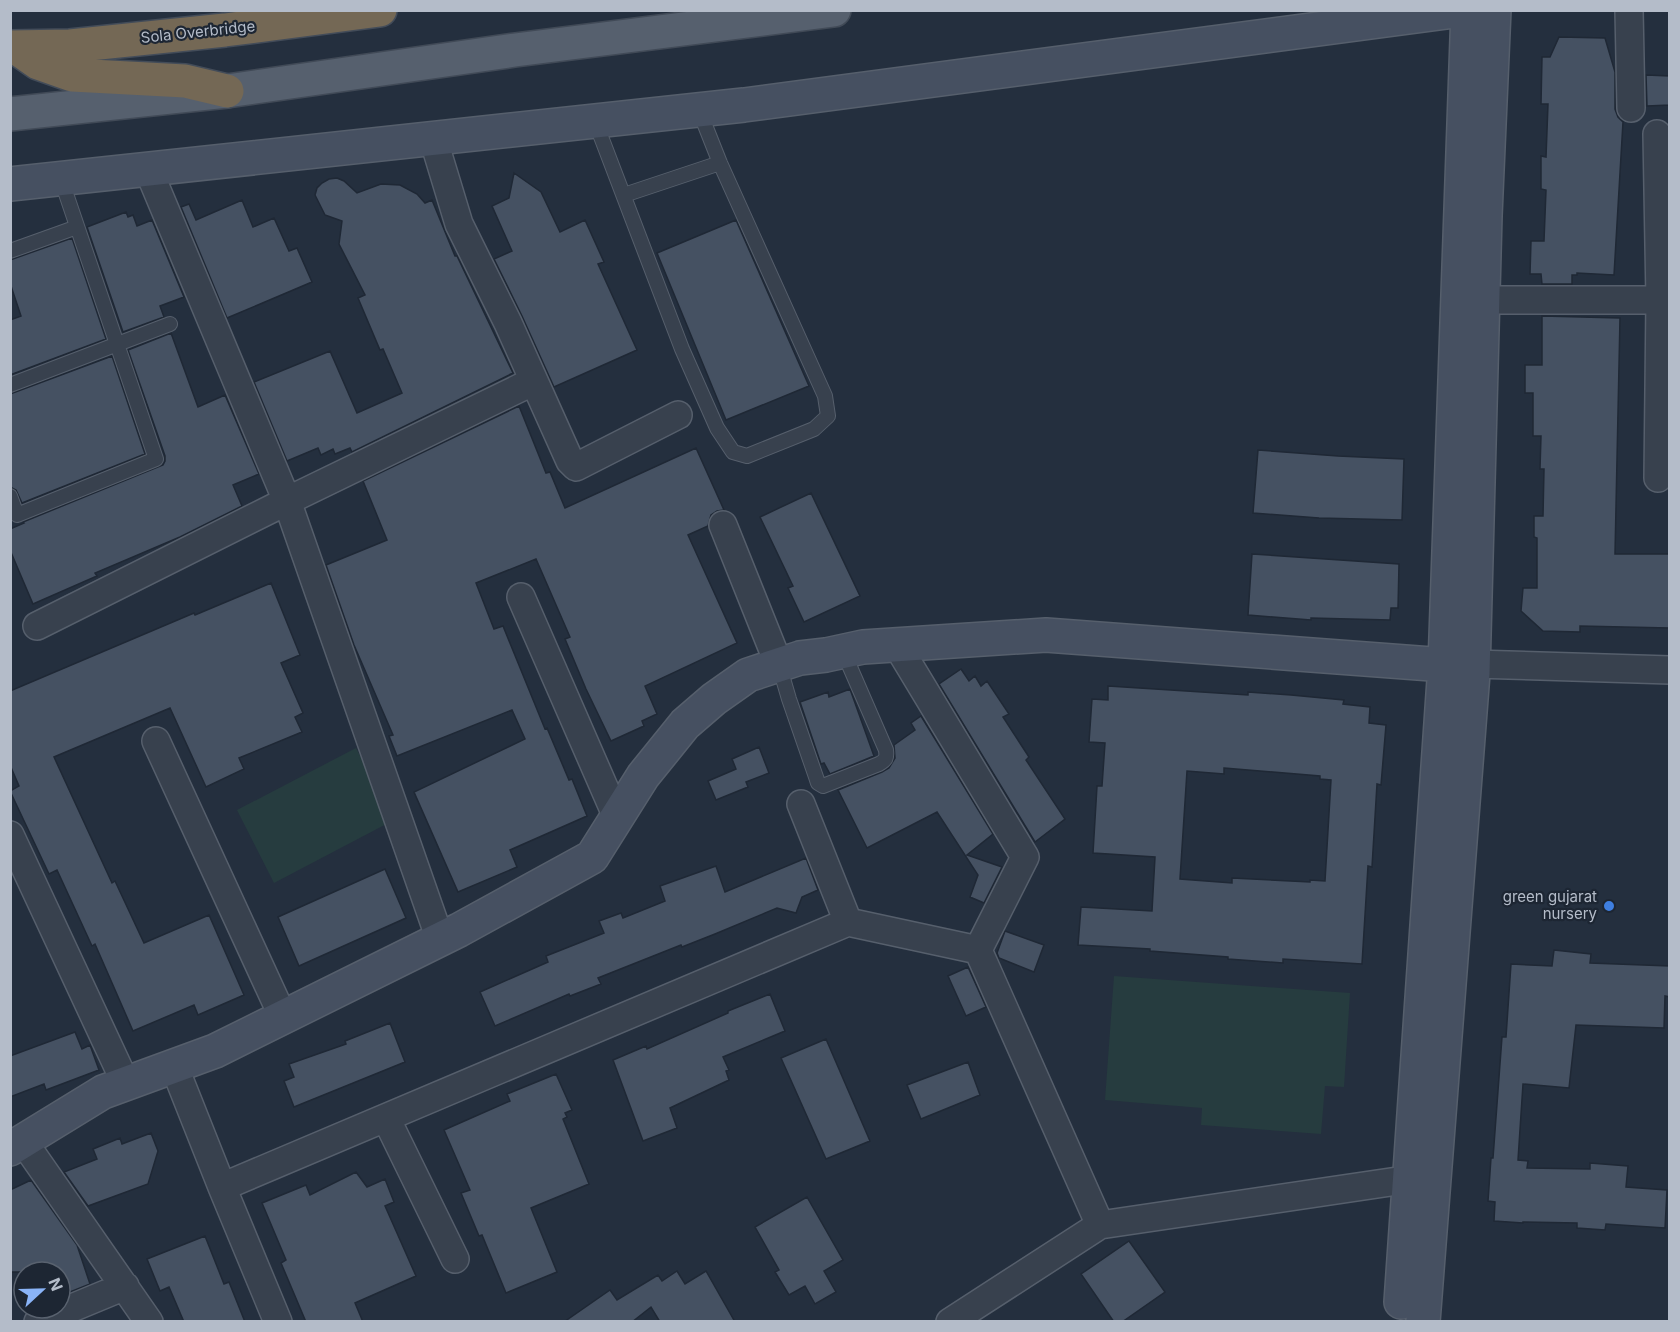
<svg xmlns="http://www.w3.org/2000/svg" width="1680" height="1332" viewBox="0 0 1680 1332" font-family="Inter,sans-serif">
<rect width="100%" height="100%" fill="#242f3e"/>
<path fill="#263c3f" d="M 356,748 L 394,820 L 274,883 L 237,810 Z
M 1114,976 L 1350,993 L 1344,1087 L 1325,1086 L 1321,1134 L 1201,1125 L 1202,1108 L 1105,1100 Z"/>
<path fill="#455162" stroke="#1f2835" stroke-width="1.5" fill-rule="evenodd" d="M 1559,37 L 1605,38 L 1615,72 L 1615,109 L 1618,117 L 1623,122 L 1614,275 L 1577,273 L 1577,275 L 1572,275 L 1572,284 L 1542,284 L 1541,274 L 1530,274 L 1531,241 L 1544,241 L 1546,190 L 1541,189 L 1541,156 L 1546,157 L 1548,104 L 1541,104 L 1542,57 L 1550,57 Z
M 1646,75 L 1670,76 L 1670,105 L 1647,106 Z
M 514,173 L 541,192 L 560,232 L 585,220 L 604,262 L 598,264 L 637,350 L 554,387 L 522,316 L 494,259 L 512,251 L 492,206 L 509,198 Z
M 337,178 L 344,181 L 357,193 L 381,184 L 400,185 L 417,194 L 425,203 L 432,200 L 455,256 L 457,256 L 513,373 L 352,452 L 350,448 L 335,454 L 333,449 L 321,455 L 318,448 L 287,461 L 254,382 L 330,351 L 357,413 L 402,393 L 383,349 L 380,350 L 358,298 L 365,295 L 339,244 L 342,221 L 325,215 L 315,195 L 317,188 L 322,183 L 329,179 Z
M 242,200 L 253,227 L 274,218 L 289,251 L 297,248 L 312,282 L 227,318 L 181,207 L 189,204 L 196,220 Z
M 126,212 L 128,217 L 133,215 L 137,226 L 152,220 L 184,297 L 160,306 L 164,317 L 123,332 L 87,227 Z
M 736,220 L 809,386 L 726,420 L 657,253 Z
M 72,238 L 106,339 L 10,375 L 10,320 L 21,316 L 10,283 L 10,260 Z
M 1542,316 L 1620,318 L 1615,554 L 1670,554 L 1670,628 L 1580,626 L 1580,632 L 1543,631 L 1521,611 L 1523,588 L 1537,588 L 1537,538 L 1534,537 L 1534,516 L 1543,516 L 1544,469 L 1540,469 L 1541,436 L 1533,436 L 1533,393 L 1525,393 L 1525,365 L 1542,365 Z
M 171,333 L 198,407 L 225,395 L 259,474 L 233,485 L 242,506 L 180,537 L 95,573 L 97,576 L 33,604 L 10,550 L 10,529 L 24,523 L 23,522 L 163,465 L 165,461 L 165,456 L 128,350 Z
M 112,356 L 145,454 L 22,503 L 16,490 L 10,487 L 10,394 Z
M 519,406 L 546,473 L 550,472 L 565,508 L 696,448 L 724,510 L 717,511 L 711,515 L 708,526 L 688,535 L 737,643 L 645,686 L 657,714 L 642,721 L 644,726 L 611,741 L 586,689 L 565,639 L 570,637 L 536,559 L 476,583 L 494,629 L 503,626 L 545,729 L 547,728 L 569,780 L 572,779 L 587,816 L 510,850 L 517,867 L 458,892 L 414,792 L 525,739 L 512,710 L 397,756 L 389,736 L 393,735 L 354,645 L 326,565 L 387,540 L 363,481 Z
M 1258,450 L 1338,456 L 1404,459 L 1402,520 L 1319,518 L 1253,513 Z
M 811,493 L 860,596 L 804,622 L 788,588 L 793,586 L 760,517 Z
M 1252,554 L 1399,564 L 1398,608 L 1391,608 L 1390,620 L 1311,618 L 1311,620 L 1248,615 Z
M 271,583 L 300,655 L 281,663 L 303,713 L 295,717 L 302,732 L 239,758 L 244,769 L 206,787 L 170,708 L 54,757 L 112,883 L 115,881 L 144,943 L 209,915 L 244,995 L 198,1015 L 194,1005 L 133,1031 L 95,944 L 92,946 L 57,870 L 49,874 L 10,791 L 19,786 L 10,765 L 10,691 L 194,613 L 195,615 Z
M 961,669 L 969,681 L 975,676 L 981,686 L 987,681 L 1009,714 L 1003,717 L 1029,757 L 1026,760 L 1065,819 L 1035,842 L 939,684 Z
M 1108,686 L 1248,695 L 1248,692 L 1291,695 L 1344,700 L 1343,704 L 1370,707 L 1369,723 L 1386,725 L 1381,785 L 1377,784 L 1372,867 L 1368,866 L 1362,964 L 1283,959 L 1283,963 L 1228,959 L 1228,957 L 1150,951 L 1150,949 L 1078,945 L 1081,907 L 1152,911 L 1155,857 L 1093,853 L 1097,786 L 1102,786 L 1105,743 L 1089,742 L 1092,699 L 1108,700 ZM 1224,768 L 1320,776 L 1320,779 L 1331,780 L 1325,881 L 1310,880 L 1310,882 L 1232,878 L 1232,883 L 1180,879 L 1187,771 L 1224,774 Z
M 850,689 L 874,756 L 830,774 L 824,763 L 821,764 L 800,702 L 828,692 L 829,697 Z
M 921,716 L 993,834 L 967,855 L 1002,867 L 984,903 L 970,897 L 978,875 L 937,812 L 867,848 L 838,790 L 882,772 L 889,768 L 895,758 L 894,745 L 915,730 L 911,723 Z
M 759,747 L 769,773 L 746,782 L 748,787 L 716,800 L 708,781 L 736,769 L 732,759 Z
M 806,858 L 818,890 L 802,897 L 796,913 L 777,908 L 715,934 L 682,947 L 681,945 L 598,978 L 601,984 L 570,996 L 569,994 L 495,1026 L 480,992 L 548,962 L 546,956 L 604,933 L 599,921 L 621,913 L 623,918 L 665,901 L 660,886 L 716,866 L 725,892 Z
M 385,869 L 406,918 L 299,966 L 278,917 Z
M 1005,931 L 1044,945 L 1034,972 L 999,958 L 997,953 Z
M 1554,950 L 1591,954 L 1590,963 L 1670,966 L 1670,997 L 1665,996 L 1664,1028 L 1576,1025 L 1569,1088 L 1523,1084 L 1518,1160 L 1528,1161 L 1527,1168 L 1590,1169 L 1590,1163 L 1628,1166 L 1626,1187 L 1667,1190 L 1665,1228 L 1606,1224 L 1605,1230 L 1577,1228 L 1577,1223 L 1523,1222 L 1523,1223 L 1494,1221 L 1495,1202 L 1488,1201 L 1491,1158 L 1493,1158 L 1502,1037 L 1506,1037 L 1511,964 L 1552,966 Z
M 968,967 L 986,1007 L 966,1016 L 948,976 Z
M 770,994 L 785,1031 L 723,1057 L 729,1070 L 726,1071 L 729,1080 L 670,1108 L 677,1128 L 643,1141 L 613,1060 L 646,1046 L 647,1049 L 728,1013 L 728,1011 Z
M 390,1023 L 405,1062 L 294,1107 L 284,1081 L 294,1077 L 289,1064 L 346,1044 L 345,1041 Z
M 75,1032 L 82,1049 L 90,1045 L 99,1070 L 46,1090 L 44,1084 L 10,1097 L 10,1056 Z
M 826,1039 L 870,1141 L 826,1159 L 781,1058 Z
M 968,1062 L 980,1095 L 921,1119 L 907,1085 Z
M 556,1074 L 572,1110 L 565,1113 L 567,1117 L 563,1119 L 589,1184 L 531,1208 L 557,1272 L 506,1293 L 482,1235 L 479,1236 L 461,1193 L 470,1190 L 444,1130 L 510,1101 L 507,1094 Z
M 151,1133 L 158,1151 L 148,1184 L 88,1206 L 64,1172 L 97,1159 L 93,1149 L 120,1138 L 122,1144 Z
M 356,1172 L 367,1187 L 385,1179 L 394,1202 L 385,1206 L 416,1276 L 355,1303 L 363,1322 L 306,1322 L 281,1263 L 286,1260 L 262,1203 L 306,1185 L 310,1195 Z
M 31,1180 L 77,1245 L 90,1284 L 60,1296 L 60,1272 L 24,1272 L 24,1280 L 21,1272 L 10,1272 L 10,1190 Z
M 807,1197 L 843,1260 L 824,1271 L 836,1292 L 815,1304 L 805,1286 L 789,1295 L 775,1272 L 779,1270 L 755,1227 Z
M 205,1236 L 224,1284 L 229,1282 L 245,1322 L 184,1322 L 169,1287 L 160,1291 L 147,1259 Z
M 1129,1241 L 1165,1292 L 1122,1322 L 1114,1322 L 1081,1274 Z
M 677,1271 L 685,1284 L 706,1271 L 735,1322 L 660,1322 L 651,1307 L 632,1322 L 564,1322 L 610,1290 L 617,1300 L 658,1275 L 662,1281 Z"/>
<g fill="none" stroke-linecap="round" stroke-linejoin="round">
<g stroke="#565f6c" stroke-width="16">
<path id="lane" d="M 595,121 L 682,349 L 717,428 L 733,452 L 747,456 L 814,429 L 828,416 L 825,396 L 720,163 L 699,110
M 624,195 L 720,163
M 10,251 L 77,227
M 10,385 L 170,324
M 10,496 L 17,515 L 156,459 L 61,179
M 779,665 L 789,699 L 816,777 L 818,783 L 823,786 L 879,764 C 886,760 887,758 886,750 L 843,651"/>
</g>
<g stroke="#565f6c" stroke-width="30">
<path id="street" d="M 1629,10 L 1631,108
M 1657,134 L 1660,300 L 1658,478
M 433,138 L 459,224 L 508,323 L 570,461 L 576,467 L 678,415
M 1483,300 L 1670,300
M 723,525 L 779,665
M 521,597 L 617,817
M 37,626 L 287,501 L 148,169
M 897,645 L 1025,857 L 978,950 L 1100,1225 L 1411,1179
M 1455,665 L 1473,664 L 1670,670
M 156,741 L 283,1017
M 801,804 L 848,922
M 10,835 L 126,1084
M 440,939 L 287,501 L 534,381
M 174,1066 L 222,1187 L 848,922 L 978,950
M 386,1118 L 455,1259
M 23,1141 L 149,1322
M 222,1187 L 278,1322
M 38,1322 L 125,1286
M 950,1322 L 1100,1225"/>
</g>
<g stroke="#565f6c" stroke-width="36">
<path id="secondary" d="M 10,184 L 744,105 L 1462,10
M 10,1149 L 103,1092 L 215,1051 L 459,930 L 592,857 L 643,776 L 685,724 L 714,699 L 748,675 L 800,658 L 826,655 L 863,647 L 1046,635 L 1445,665
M 1401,1302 L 1445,665 L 1468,10
M 1423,1322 L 1473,673 L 1485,216 L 1494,10"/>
</g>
<g stroke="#414a57" stroke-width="36">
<path id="primary" d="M 10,114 L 227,91 L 515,50 L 834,10"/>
</g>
<g stroke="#434c59" stroke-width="36">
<path id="highway" d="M 10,47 L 70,46 L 225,30 L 380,10
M 18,49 L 38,63 L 72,75 L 185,81 L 227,91"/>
</g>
<use href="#lane" stroke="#38414e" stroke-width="14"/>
<use href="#street" stroke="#38414e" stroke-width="27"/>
<use href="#secondary" stroke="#465061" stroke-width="33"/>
<use href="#primary" stroke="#56606e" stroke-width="33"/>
<use href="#highway" stroke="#746855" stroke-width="33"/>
</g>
<circle fill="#3f7fe0" stroke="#1d2633" stroke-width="2" cx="1609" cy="906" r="6"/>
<g text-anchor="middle" stroke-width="4.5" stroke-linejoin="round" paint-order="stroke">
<g font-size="15" fill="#b4bcc9" stroke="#1d2633">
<text transform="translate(198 32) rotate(-6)" y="5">Sola Overbridge</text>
</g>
<g font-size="15" fill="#b4bcc9" stroke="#1d2633" text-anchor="end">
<text x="1597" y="902">green gujarat<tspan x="1597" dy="17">nursery</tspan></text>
</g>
</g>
<rect width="1680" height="1332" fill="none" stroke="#b4bcc9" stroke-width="24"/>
<g transform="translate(42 1290) rotate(68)"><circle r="28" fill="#1d2633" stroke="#59626f" stroke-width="1.5"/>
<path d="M0-4.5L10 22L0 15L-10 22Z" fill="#8ab4f8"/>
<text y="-9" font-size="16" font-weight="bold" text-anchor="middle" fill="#b4bcc9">N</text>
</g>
</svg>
